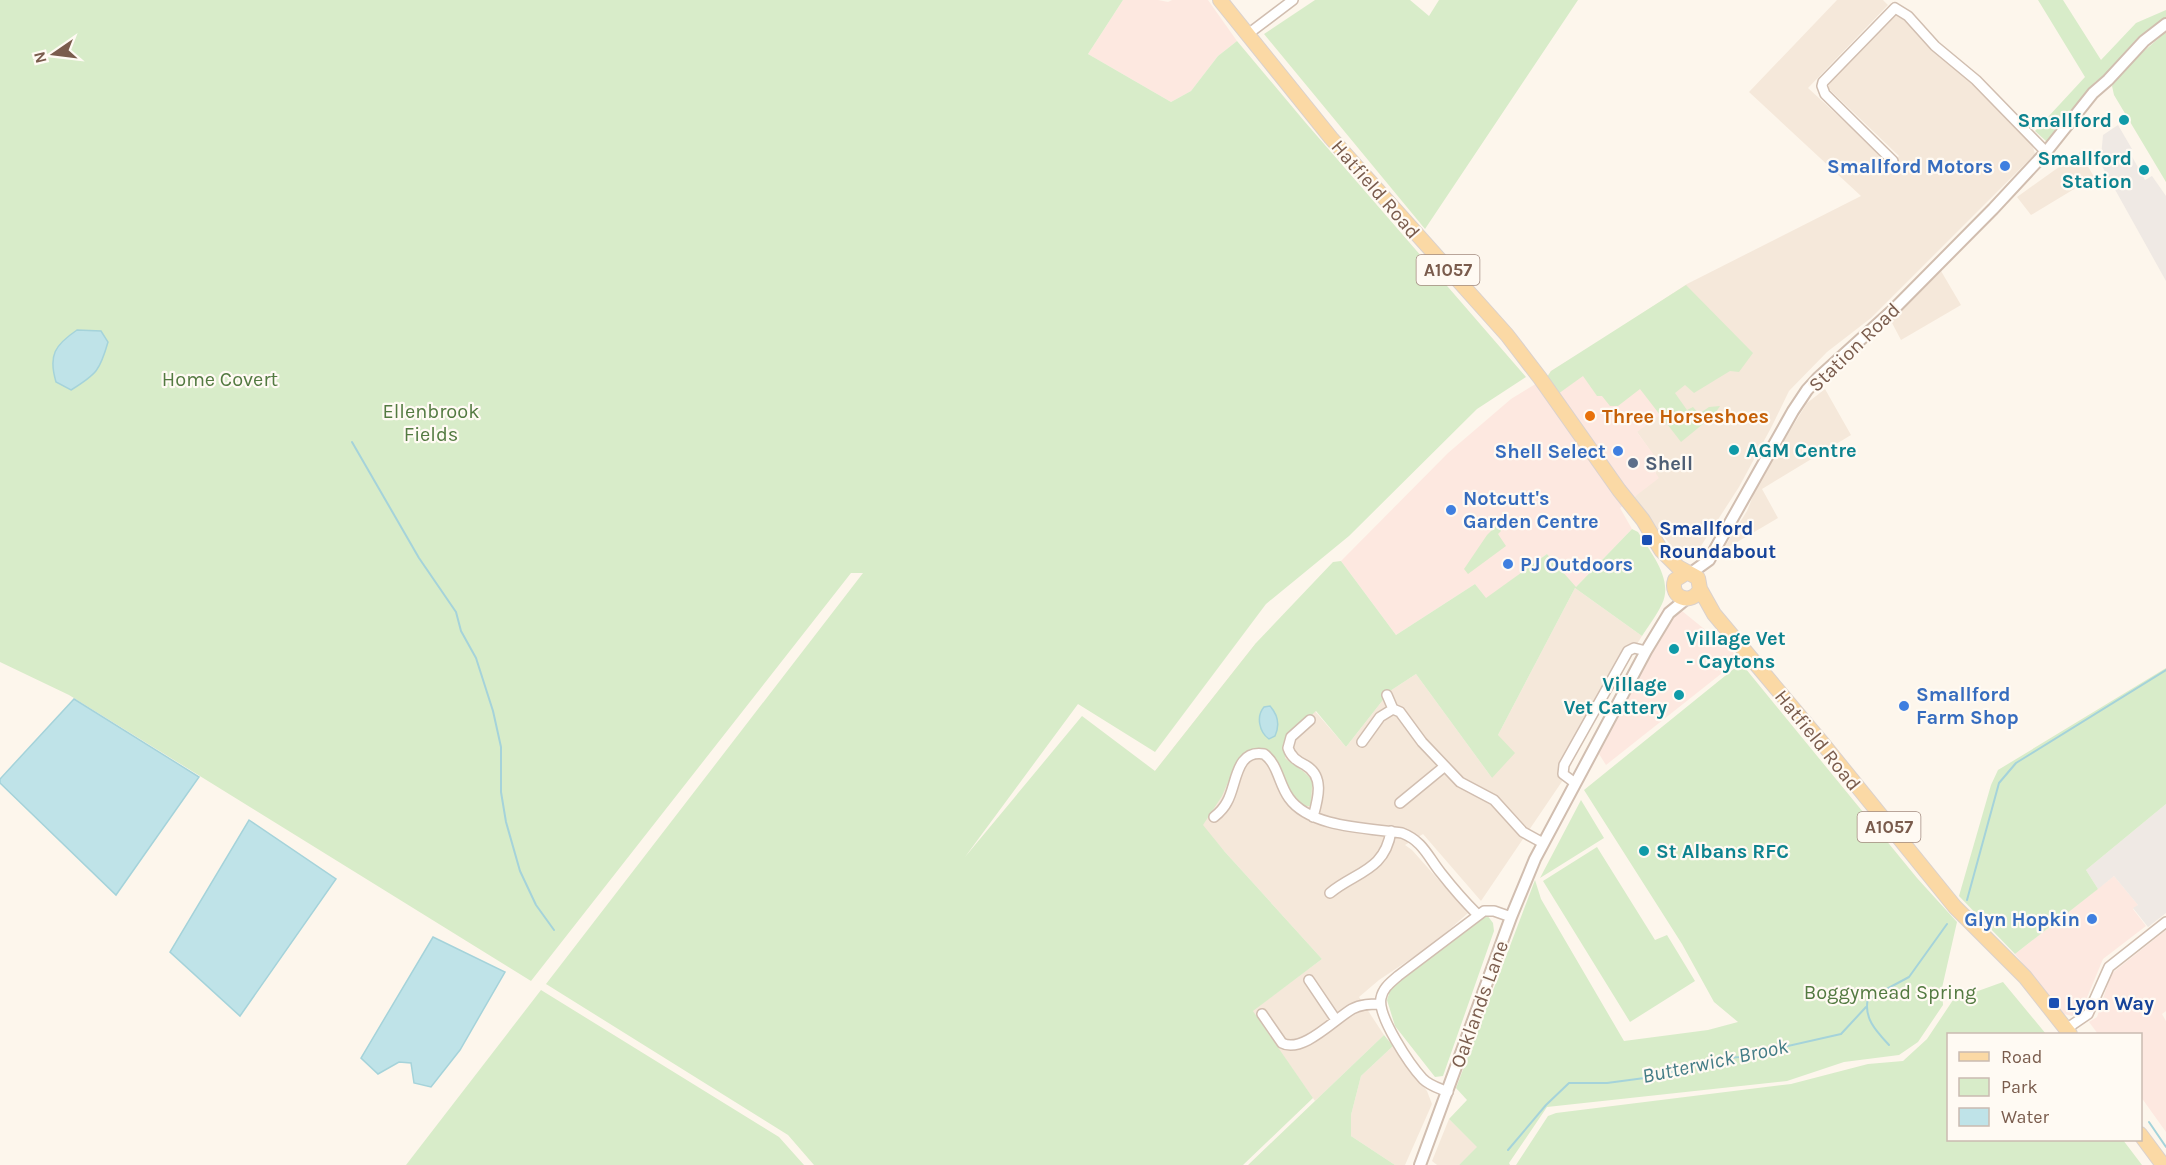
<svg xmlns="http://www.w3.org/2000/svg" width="2166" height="1165" viewBox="0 0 2166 1165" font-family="Karla,sans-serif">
<rect width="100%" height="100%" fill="#fdf6ec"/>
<path fill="#f5e8da" d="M 1837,0 L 1883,0 L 1888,5 L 1808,88 L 1891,164 L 1899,156 L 1829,89 L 1829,84 L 1897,13 L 1934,51 L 1962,73 L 1992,102 L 2032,144 L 2035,154 L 1871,318 L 1827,352 L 1789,391 L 1772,426 L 1739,487 L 1699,549 L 1673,548 L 1633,499 L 1661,466 L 1637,432 L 1603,339 L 1687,284 L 1861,196 L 1749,92 Z
M 2080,152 L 2094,177 L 2031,215 L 2017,197 Z
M 1941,271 L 1961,305 L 1901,340 L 1891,321 Z
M 1825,389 L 1851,435 L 1762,489 L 1778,518 L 1722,551 L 1747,511 L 1759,481 L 1807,403 Z
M 1575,588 L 1642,636 L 1637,644 L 1630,644 L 1625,648 L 1559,766 L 1559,773 L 1563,780 L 1481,901 L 1423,834 L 1405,845 L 1412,850 L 1468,913 L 1433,944 L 1379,980 L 1359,997 L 1384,1035 L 1315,1101 L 1252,1011 L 1322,959 L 1225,852 L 1155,771 L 1256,643 L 1346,747 L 1390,691 L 1416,674 L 1492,778 L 1498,735 Z
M 1393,1046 L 1427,1091 L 1432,1104 L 1405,1165 L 1395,1165 L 1351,1136 L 1351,1115 L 1361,1076 Z
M 1449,1119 L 1478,1147 L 1459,1165 L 1437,1165 L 1432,1161 Z"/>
<path fill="#fde8e0" d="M 1123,0 L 1158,0 L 1168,2 L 1172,0 L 1208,0 L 1237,41 L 1218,56 L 1191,91 L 1171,102 L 1088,54 Z
M 1603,339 L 1660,415 L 1637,432 L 1662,466 L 1655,472 L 1659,478 L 1620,508 L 1632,529 L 1575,588 L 1547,554 L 1486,599 L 1475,584 L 1396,635 L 1341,561 L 1448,453 L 1511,399 L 1547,377 L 1551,371 Z
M 1682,611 L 1734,653 L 1736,662 L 1606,765 L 1599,754 L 1653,651 L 1676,612 Z
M 2114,876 L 2138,905 L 2133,909 L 2146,926 L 2103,959 L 2081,1012 L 2072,1016 L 2064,1014 L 2015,954 Z
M 2166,930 L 2166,1011 L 2162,1014 L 2166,1021 L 2166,1132 L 2141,1097 L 2140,1034 L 2098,1034 L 2089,1022 L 2097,1017 L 2111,974 Z"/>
<path fill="#efe9e4" d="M 2118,125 L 2132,149 L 2130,153 L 2145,180 L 2152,176 L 2166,196 L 2166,281 L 2098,159 L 2101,157 L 2103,135 Z
M 2166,804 L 2166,913 L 2148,927 L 2133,908 L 2138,905 L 2114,876 L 2098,889 L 2086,870 Z"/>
<path fill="#d8ecc9" d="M 0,0 L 1123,0 L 1088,54 L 1171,102 L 1191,91 L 1218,56 L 1237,41 L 1305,122 L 1526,377 L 1477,409 L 1349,536 L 1266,604 L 1155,752 L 1078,704 L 965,857 L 1082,716 L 1155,771 L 1256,643 L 1333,562 L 1341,561 L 1396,635 L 1475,584 L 1486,598 L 1547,554 L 1576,587 L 1632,529 L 1638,532 C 1650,552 1674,579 1662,604 C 1657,615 1649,625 1642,636 L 1575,588 L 1498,735 L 1515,753 L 1492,778 L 1416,674 L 1390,691 L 1346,747 L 1316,711 L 1285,740 L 1285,758 C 1295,767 1307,771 1314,784 L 1312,787 L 1311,800 L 1314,803 L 1312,806 L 1305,806 C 1297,800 1290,791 1286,782 C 1280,771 1279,760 1269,751 L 1245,755 L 1236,764 L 1222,796 L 1203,825 L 1225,852 L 1322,959 L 1253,1011 L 1313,1098 L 1243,1165 L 814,1165 L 788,1135 L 546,984 L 863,573 L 851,573 L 531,981 L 69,695 L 0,662 Z
M 1315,0 L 1410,0 L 1429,16 L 1439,0 L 1578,0 L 1425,229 L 1264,34 Z
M 2038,0 L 2063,0 L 2101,60 L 2136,23 L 2166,10 L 2166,19 L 2135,41 L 2110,71 L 2095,82 L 2047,142 L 2035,131 L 2085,77 Z
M 2166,32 L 2166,182 L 2114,95 L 2112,86 L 2129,64 Z
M 1686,285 L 1753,353 L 1739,372 L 1730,371 L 1694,393 L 1685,385 L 1675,393 L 1687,410 L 1693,407 L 1699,414 L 1709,407 L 1720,406 L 1714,415 L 1681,442 L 1640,389 L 1618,406 L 1610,406 L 1602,396 L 1597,396 L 1583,376 L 1558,394 L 1547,377 L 1551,371 Z
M 1497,525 L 1501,531 L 1498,534 L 1506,546 L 1468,574 L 1464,569 L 1487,535 Z
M 1741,663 L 1917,878 L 1957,922 L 1942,988 L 1943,1005 L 1918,1042 L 1899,1055 L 1844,1062 L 1787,1081 L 1547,1107 L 1509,1163 L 1510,1165 L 1459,1165 L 1477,1147 L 1449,1119 L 1467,1100 L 1456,1088 L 1535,880 L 1541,899 L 1624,1041 L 1708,1030 L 1738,1022 L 1714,1002 L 1682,944 L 1584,790 Z
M 2166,668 L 2166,804 L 2086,870 L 2098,889 L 2015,954 L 1959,896 L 1991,785 L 1998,770 Z
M 1581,800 L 1604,838 L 1540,878 Z
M 1597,847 L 1655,940 L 1667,935 L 1695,981 L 1630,1022 L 1543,881 Z
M 1487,915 L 1493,923 L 1494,931 L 1443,1076 L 1435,1077 L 1395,1026 L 1387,1000 L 1391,987 L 1411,970 Z
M 2003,982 L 2046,1034 L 1948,1034 L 1948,1140 L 2123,1140 L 2142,1165 L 1516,1165 L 1548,1116 L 1556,1113 L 1791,1084 L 1868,1064 L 1903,1061 L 1927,1039 L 1953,1000 Z
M 541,990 L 779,1137 L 804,1165 L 406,1165 Z
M 1384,1035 L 1393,1046 L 1361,1076 L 1351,1115 L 1351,1136 L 1395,1165 L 1248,1165 Z"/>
<path fill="#bfe3e8" stroke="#a5d3da" stroke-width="1.5" d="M 77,330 L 101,331 L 108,342 C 100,370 97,374 71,390 L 56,382 C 48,355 55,345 77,330 Z
M 74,699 L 199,777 L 116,895 L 0,783 L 0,779 Z
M 1270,706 C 1278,715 1280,725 1275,736 L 1269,739 C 1259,732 1256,716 1264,707 Z
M 249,820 L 336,879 L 240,1016 L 170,952 Z
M 433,937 L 505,972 L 460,1050 L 431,1087 L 414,1083 L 411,1063 L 399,1062 L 378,1074 L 361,1058 Z"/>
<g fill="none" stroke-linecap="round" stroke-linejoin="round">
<path stroke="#a5d3da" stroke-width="2" d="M 352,442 L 419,558 L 456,612 L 461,631 L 476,658 L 493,711 L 501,747 L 501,792 L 506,822 L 520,871 L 536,905 L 554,930
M 1967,900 L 1999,783 L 2016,763 L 2166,670
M 1889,1045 C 1877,1032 1863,1018 1868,999 L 1909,977 L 1947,924
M 2149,1122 L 2166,1147
M 1508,1150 L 1546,1105 L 1569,1083 L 1607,1083 L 1667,1075 L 1680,1067 L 1696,1065 L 1707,1067 L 1720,1059 L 1739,1057 L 1841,1034 L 1866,1007"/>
<g stroke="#d1beb0" stroke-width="12">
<path id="minor" d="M 1248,34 L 1293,0
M 1893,161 L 1825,94 L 1822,86 L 1823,82 L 1895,8 L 1908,16 L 1935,46 L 1976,80 L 2046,152
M 1387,695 L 1393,709 L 1400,712 L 1422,742 L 1460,782 L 1494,800 L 1523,832 L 1543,843
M 1310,720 L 1291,737 L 1288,748 C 1291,757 1297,761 1305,765 C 1325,776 1318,799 1313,817
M 1362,742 L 1380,717 L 1393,709
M 1575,783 L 1563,774 L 1564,765 L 1628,651 L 1634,648 L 1646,651
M 1400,803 L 1445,766
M 1214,817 C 1219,813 1224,808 1227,802 C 1237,785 1235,749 1264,754 C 1278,764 1279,785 1289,798 C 1310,828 1369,828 1402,833 C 1423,841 1428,857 1441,873 C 1452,887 1465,902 1478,915
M 1330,893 C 1355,872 1385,871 1391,831
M 1309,980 L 1336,1020
M 1262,1014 L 1282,1043 C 1302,1054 1335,1019 1352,1009 C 1361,1004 1371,1004 1380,1004
M 2066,1029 L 2088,1014 L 2109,967 L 2166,922
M 1448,1092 C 1439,1088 1430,1086 1423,1079 C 1410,1065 1377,1016 1381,998 C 1383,988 1390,983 1398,976 L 1484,911 L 1494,911 L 1511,917"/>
</g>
<g stroke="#d1beb0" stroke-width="14">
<path id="tertiary" d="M 1691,573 L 1709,560 L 1793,411 L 1807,390 L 1818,378 L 1892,311 L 1993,209 L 2046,152 L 2093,93 L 2108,80 L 2144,41 L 2166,24
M 1420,1165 L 1511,917 L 1535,859 L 1646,651 L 1669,613 L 1686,599"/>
</g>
<g stroke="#dad1cd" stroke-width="16">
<path id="primary" d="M 1220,0 L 1331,138 L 1507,335 L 1540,378 L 1619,490 L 1643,520 L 1661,550 L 1678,567 L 1698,578 L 1700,589 L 1714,614 L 1823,744 L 1955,907 L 2025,977 L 2070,1034
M 1686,573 L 1675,580 C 1669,598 1692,606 1700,589
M 2140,1134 L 2163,1165"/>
</g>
<use href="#minor" stroke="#fff" stroke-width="9"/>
<use href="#tertiary" stroke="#fff" stroke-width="10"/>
<use href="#primary" stroke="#fbd9a5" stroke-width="14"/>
</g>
<g fill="#0f9aa8" stroke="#fffaf3" stroke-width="2">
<circle cx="2124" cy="120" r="6"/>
<circle cx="2144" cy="170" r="6"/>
<circle cx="1734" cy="450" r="6"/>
<circle cx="1674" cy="649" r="6"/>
<circle cx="1679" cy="695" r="6"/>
<circle cx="1644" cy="851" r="6"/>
</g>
<g fill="#3f7fe0" stroke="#fffaf3" stroke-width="2">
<circle cx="2005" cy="166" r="6"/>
<circle cx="1618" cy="451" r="6"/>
<circle cx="1451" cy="510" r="6"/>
<circle cx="1508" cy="564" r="6"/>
<circle cx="1904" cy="706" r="6"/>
<circle cx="2092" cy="919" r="6"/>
</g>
<circle fill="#e8710a" stroke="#fffaf3" stroke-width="2" cx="1590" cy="416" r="6"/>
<circle fill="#5c6f8a" stroke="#fffaf3" stroke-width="2" cx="1633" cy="463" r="6"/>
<g fill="#1a4fb4" stroke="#fffaf3" stroke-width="2">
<rect x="1641" y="534" width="12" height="12" rx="3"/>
<rect x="2048" y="997" width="12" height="12" rx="3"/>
</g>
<g text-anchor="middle" stroke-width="4.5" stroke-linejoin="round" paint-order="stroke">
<g fill="#fffaf3" stroke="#a28b7f" stroke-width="1.5">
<rect x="1416.5" y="255" width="63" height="30" rx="4.5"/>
<rect x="1857.5" y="812" width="63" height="30" rx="4.5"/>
</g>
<g font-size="18" font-weight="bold" fill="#7a5c4d">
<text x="1448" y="276">A1057</text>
<text x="1889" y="833">A1057</text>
</g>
<g font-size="20" font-weight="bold" fill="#0d838f" stroke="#fffaf3" text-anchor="end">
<text x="2112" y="127">Smallford</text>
<text x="2132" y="165">Smallford<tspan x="2132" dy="23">Station</tspan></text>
<text x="1746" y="457" text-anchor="start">AGM Centre</text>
<text x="1686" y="645" text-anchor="start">Village Vet<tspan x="1686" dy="23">- Caytons</tspan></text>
<text x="1667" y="691">Village<tspan x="1667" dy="23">Vet Cattery</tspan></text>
<text x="1656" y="858" text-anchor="start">St Albans RFC</text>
</g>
<g font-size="20" font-weight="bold" fill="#366cbe" stroke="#fffaf3" text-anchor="end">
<text x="1993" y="173">Smallford Motors</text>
<text x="1606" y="458">Shell Select</text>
<text x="1463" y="505" text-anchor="start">Notcutt's<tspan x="1463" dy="23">Garden Centre</tspan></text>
<text x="1520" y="571" text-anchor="start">PJ Outdoors</text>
<text x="1916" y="701" text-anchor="start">Smallford<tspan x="1916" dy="23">Farm Shop</tspan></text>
<text x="2080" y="926">Glyn Hopkin</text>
</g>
<g font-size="20" fill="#7a5c4d" stroke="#fffaf3">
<text transform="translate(1376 189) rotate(49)" y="7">Hatfield Road</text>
<text transform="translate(1854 347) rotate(-44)" y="7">Station Road</text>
<text transform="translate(1818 740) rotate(51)" y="7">Hatfield Road</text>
<text transform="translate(1479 1004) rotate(-70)" y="7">Oaklands Lane</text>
</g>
<g font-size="20" fill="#537a41" stroke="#fffaf3">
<text x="220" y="386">Home Covert</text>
<text x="431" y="418">Ellenbrook<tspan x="431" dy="23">Fields</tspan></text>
<text x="1890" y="999">Boggymead Spring</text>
</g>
<g font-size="20" font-weight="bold" fill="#c56008" stroke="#fffaf3" text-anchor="start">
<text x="1602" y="423">Three Horseshoes</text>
</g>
<g font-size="20" font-weight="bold" fill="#4e5e75" stroke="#fffaf3" text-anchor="start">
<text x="1645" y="470">Shell</text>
</g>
<g font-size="20" font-weight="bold" fill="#164399" stroke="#fffaf3" text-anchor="start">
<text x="1659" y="535">Smallford<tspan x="1659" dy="23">Roundabout</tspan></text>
<text x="2066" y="1010">Lyon Way</text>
</g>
<g font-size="21" font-style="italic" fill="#437c86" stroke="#fffaf3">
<text transform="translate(1715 1061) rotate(-12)" y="7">Butterwick Brook</text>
</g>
</g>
<rect x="1947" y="1033" width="195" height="108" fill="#fffaf3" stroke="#cabbb1" stroke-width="1.5"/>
<rect x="1959" y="1052" width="30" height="9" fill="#fbd9a5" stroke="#cabbb1" stroke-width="1.5"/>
<text x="2001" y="1063" font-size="18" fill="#7a5c4d">Road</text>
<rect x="1959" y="1078" width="30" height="18" fill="#d8ecc9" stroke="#cabbb1" stroke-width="1.5"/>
<text x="2001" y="1093" font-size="18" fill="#7a5c4d">Park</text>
<rect x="1959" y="1108" width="30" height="18" fill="#bfe3e8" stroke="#cabbb1" stroke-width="1.5"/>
<text x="2001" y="1123" font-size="18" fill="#7a5c4d">Water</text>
<g transform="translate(54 54) rotate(256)" stroke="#fffaf3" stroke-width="4.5" paint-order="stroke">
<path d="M0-4.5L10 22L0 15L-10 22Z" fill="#7a5c4d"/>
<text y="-9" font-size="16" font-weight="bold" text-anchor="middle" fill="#7a5c4d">N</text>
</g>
</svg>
